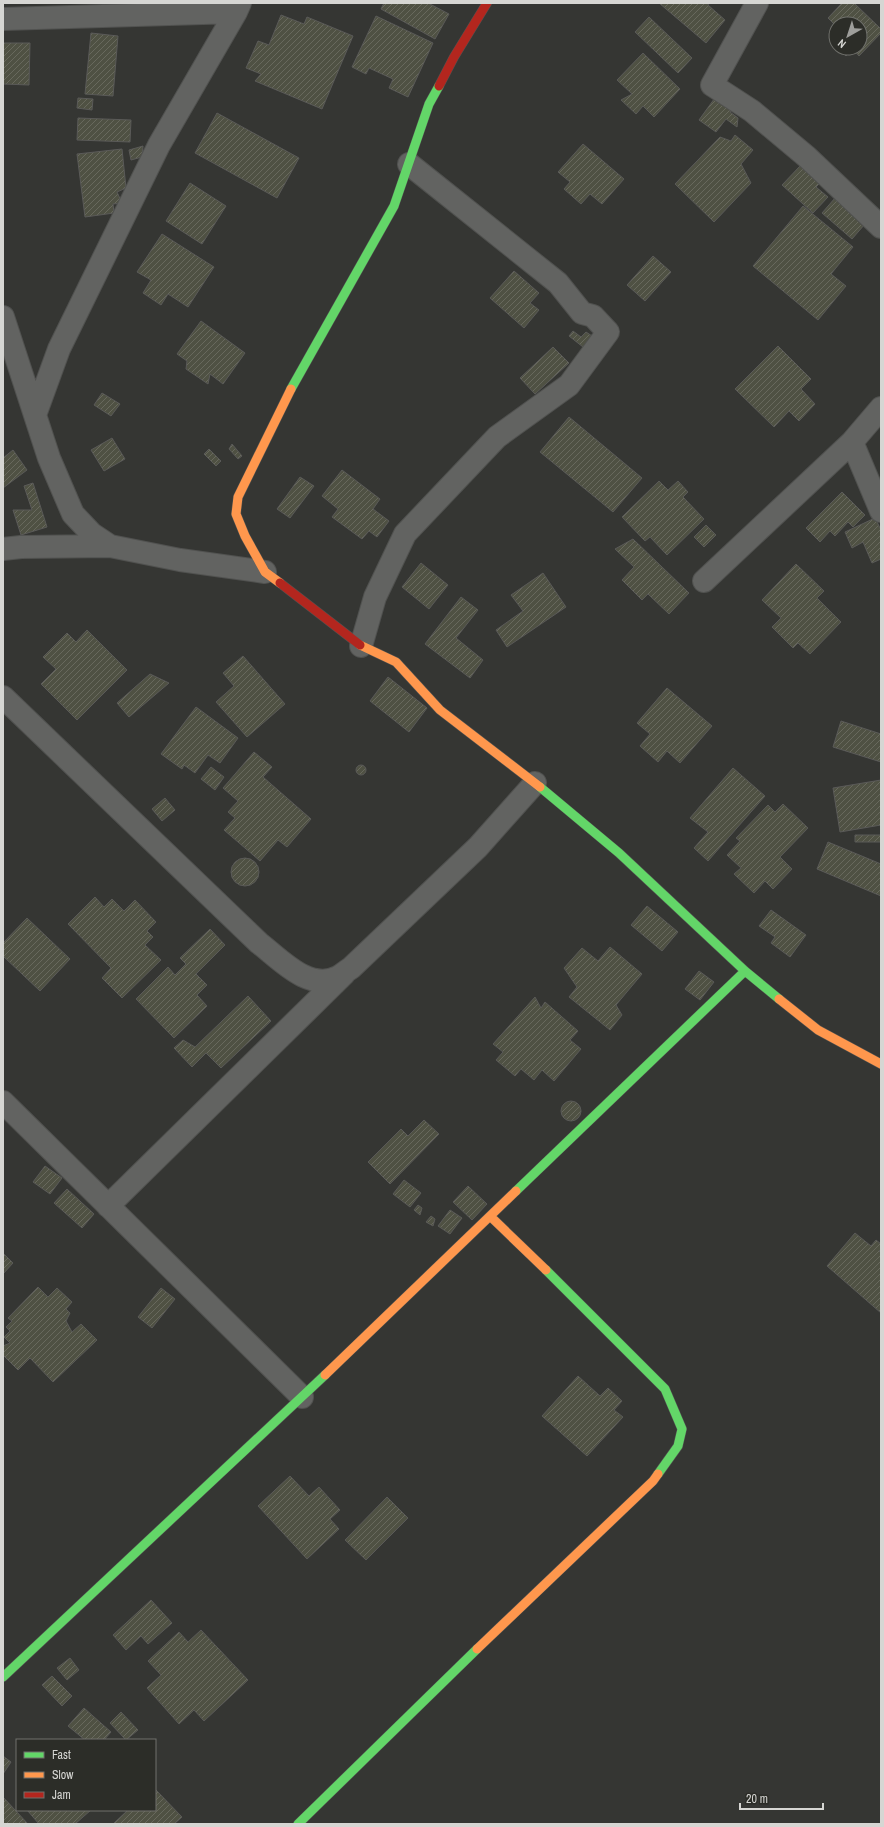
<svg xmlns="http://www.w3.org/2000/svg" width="884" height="1827" viewBox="0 0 884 1827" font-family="'Archivo Narrow',sans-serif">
<defs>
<pattern id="building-hatch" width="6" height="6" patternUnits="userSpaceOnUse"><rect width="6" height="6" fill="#4f5143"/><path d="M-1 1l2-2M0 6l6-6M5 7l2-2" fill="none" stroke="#68695d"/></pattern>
</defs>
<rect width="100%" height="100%" fill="#353633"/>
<path fill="url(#building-hatch)" stroke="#5a5a58" d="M 384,3 L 428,3 L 449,14 L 435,39 L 381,9 Z
M 659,3 L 709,3 L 708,5 L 725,20 L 706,43 Z
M 842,3 L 854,3 L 881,29 L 881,33 L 859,56 L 853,49 L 846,56 L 838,48 L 860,48 L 860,24 L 836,24 L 836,26 L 828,18 Z
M 281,15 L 304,24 L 307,17 L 353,36 L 322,109 L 255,81 L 261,74 L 246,68 L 258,41 L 269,45 Z
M 376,16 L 433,43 L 408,97 L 389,88 L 393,79 L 369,68 L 366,74 L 352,67 Z
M 649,17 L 692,58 L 678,73 L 635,32 Z
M 836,32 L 836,46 L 829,39 Z
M 91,33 L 118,36 L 113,96 L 85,94 Z
M 3,43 L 30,43 L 29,85 L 3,84 Z
M 643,53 L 680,89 L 654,117 L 643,106 L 636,114 L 621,100 L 632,94 L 617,80 Z
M 717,95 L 734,107 L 730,112 L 738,118 L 737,127 L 726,119 L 716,132 L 699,120 Z
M 78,98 L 93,99 L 92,110 L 77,108 Z
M 217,113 L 299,158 L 277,198 L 195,153 Z
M 78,118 L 131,120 L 130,142 L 77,140 Z
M 735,135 L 753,150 L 741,164 L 751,183 L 714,222 L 675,184 L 720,137 L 731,141 Z
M 583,144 L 624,179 L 602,204 L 590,194 L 581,204 L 564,189 L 570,182 L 558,172 Z
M 143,146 L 142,157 L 131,160 L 129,150 Z
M 122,149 L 126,188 L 117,192 L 122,203 L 113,204 L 114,213 L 85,217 L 77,154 Z
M 801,165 L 820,183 L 816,187 L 828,197 L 813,213 L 782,185 Z
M 190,183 L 226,206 L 202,244 L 166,221 Z
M 835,198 L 865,224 L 852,239 L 822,213 Z
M 803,206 L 853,247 L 831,274 L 846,286 L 818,320 L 753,266 Z
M 162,234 L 214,267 L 188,307 L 168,294 L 161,305 L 143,293 L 151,280 L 137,272 Z
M 653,256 L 671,272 L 645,301 L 627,285 Z
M 514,271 L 539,293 L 530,303 L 539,310 L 524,328 L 490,298 Z
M 201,321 L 245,353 L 223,384 L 210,374 L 208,384 L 186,369 L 187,361 L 177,354 Z
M 573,331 L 581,337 L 586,332 L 592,336 L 583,347 L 569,336 Z
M 778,346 L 811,379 L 801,389 L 815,404 L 799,421 L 789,411 L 774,427 L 735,389 Z
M 553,347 L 569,363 L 535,394 L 520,378 Z
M 102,393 L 120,404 L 111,416 L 94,405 Z
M 569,417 L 642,478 L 613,512 L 540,452 Z
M 112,438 L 125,459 L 104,471 L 91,450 Z
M 232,444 L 242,456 L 238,459 L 229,449 Z
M 209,449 L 221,461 L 216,466 L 204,454 Z
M 13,450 L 27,470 L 3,488 L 3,458 Z
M 342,470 L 380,499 L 373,509 L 389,521 L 377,537 L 369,531 L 362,539 L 332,517 L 338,509 L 322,496 Z
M 300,477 L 314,486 L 290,518 L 277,509 Z
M 659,481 L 668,490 L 678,481 L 688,492 L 683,497 L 704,519 L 667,555 L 650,537 L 645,541 L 622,517 Z
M 33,483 L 47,527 L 21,535 L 13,510 L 32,510 L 24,486 Z
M 842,492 L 865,515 L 853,527 L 848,522 L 835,536 L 830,531 L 820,542 L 806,528 Z
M 875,518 L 881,530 L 881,559 L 872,563 L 863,542 L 852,548 L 845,532 Z
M 706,525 L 716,535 L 704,547 L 694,537 Z
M 633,539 L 689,593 L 669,614 L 648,594 L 642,600 L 622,580 L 634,567 L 615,549 Z
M 421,563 L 448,585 L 429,609 L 402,587 Z
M 796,564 L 824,591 L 817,598 L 841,622 L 810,654 L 798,643 L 793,648 L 772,627 L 781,618 L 762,600 Z
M 543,573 L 566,607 L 507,647 L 496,630 L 523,611 L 511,595 Z
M 461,597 L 478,610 L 456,638 L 483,660 L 470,678 L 425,644 Z
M 87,630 L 127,670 L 77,720 L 41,684 L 56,669 L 43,657 L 67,633 L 76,642 Z
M 243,656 L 285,704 L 247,737 L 216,702 L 234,686 L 223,673 Z
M 150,674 L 169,683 L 129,717 L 117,703 Z
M 388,677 L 427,708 L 409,732 L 370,701 Z
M 667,688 L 712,726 L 680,763 L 667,751 L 658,762 L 640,746 L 650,734 L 637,723 Z
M 196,707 L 238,738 L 220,763 L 208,755 L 195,773 L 184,765 L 182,769 L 161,754 Z
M 841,721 L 881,734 L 881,762 L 833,747 Z
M 254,752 L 272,767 L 263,777 L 311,819 L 287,847 L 278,840 L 260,861 L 224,830 L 235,818 L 228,812 L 238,801 L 223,788 Z
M356 770a5 5 0 1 1 10 0a5 5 0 1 1-10 0Z
M 211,767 L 224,777 L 215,790 L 201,779 Z
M 733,768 L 765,796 L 708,861 L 694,848 L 708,832 L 690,818 Z
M 881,780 L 881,825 L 840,832 L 833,788 Z
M 165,798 L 175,810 L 162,821 L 152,809 Z
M 783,804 L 808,828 L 780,857 L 792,869 L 773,889 L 765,881 L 754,893 L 734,874 L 741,868 L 727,855 L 740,841 L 736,838 L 768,805 L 775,812 Z
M 855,835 L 881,835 L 881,842 L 855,842 Z
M 828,842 L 881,864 L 881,896 L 817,869 Z
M231 872a14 14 0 1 1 28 0a14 14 0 1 1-28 0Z
M 95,897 L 104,907 L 112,899 L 124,911 L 135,900 L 156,922 L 147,931 L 153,937 L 145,945 L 161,960 L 122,998 L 102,978 L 111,968 L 68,924 Z
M 647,906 L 678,932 L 662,951 L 631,925 Z
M 771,910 L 806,935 L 790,957 L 771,943 L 775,937 L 759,926 Z
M 27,918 L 70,959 L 40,991 L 3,956 L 3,943 Z
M 210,929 L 225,945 L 196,974 L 207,985 L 197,995 L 207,1006 L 174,1038 L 136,999 L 168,967 L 175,975 L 186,964 L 180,958 Z
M 610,947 L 642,974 L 616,1005 L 622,1015 L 610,1030 L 569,997 L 577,987 L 564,968 L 582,948 L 598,961 Z
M 699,971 L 714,982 L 700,1000 L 685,989 Z
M 248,996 L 271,1021 L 221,1068 L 206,1053 L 192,1067 L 174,1048 L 183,1040 L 195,1047 Z
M 535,997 L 541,1008 L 545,1002 L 578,1031 L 570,1040 L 581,1049 L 554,1081 L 542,1070 L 534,1080 L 521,1069 L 515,1076 L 496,1060 L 503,1052 L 493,1044 Z
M561 1111a10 10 0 1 1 20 0a10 10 0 1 1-20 0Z
M 424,1120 L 439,1134 L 390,1184 L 368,1162 L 401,1129 L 408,1136 Z
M 45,1166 L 62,1178 L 50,1194 L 33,1182 Z
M 404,1180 L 421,1193 L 410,1207 L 393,1194 Z
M 468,1186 L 487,1204 L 472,1220 L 453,1202 Z
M 67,1189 L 94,1214 L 82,1228 L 54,1203 Z
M 418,1205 L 422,1208 L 420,1215 L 414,1210 Z
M 450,1210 L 462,1218 L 450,1234 L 438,1226 Z
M 431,1216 L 435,1219 L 433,1226 L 426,1222 Z
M 855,1233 L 871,1246 L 876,1240 L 881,1244 L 881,1250 L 879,1251 L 881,1253 L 881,1313 L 827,1266 Z
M 3,1253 L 13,1263 L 3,1274 Z
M 38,1287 L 48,1297 L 57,1288 L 72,1302 L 66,1309 L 70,1313 L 66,1321 L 72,1332 L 81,1324 L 97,1340 L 53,1382 L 30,1358 L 18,1370 L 3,1355 L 3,1346 L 10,1343 L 4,1337 L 10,1331 L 6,1327 L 12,1321 L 8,1318 Z
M 161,1288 L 175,1299 L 152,1328 L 138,1317 Z
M 578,1376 L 600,1396 L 608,1388 L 622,1401 L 614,1410 L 623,1417 L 587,1456 L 542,1416 Z
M 290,1476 L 309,1496 L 319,1487 L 340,1510 L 330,1519 L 339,1529 L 307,1559 L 258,1506 Z
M 387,1497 L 408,1518 L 366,1560 L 345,1540 Z
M 151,1600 L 172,1623 L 148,1644 L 141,1636 L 126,1650 L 113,1635 Z
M 201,1630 L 248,1680 L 204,1721 L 194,1710 L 179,1724 L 147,1688 L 161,1675 L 148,1661 L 179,1632 L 188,1642 Z
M 70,1658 L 79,1670 L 67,1680 L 57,1668 Z
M 52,1676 L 72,1696 L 62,1706 L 42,1685 Z
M 84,1708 L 111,1732 L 104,1740 L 85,1740 L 68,1726 Z
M 121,1712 L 138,1730 L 126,1740 L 110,1723 Z
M 3,1756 L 11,1762 L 3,1774 Z
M 155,1789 L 182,1817 L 174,1824 L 113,1824 L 128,1810 L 155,1810 Z
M 3,1797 L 28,1824 L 3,1824 Z
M 27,1810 L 91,1810 L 75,1824 L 39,1824 Z"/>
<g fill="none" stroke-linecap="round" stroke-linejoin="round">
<g stroke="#515250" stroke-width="24">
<path id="street" d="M 757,3 L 712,85 L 752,111 L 807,157 L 881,227
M 3,19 L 236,12
M 3,317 L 49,458 L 73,514 L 92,534 L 110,546 L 180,560 L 265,572
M 35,415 L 59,349 L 159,145 L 236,12 L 240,3
M 852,442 L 881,511
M 3,549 L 21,547 L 110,546
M 704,581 L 852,442 L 881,408
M 361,646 L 375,597 L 405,534 L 497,437 L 569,385 L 608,332 L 593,316 L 582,313 L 558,283 L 409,164
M 3,697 L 259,943 C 280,959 309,992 338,977 C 342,975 346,971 351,968 L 478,847 L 535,783
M 3,1102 L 302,1397
M 108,1206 L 344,974"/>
</g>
<g stroke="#515250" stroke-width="10">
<path id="fast" d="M 291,389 L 394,206 L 429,104 L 439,86
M 540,787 L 619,853 L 745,971 L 779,999
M 516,1191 L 745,971
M 546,1270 L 665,1389 L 682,1429 L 678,1446 L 658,1474
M 3,1677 L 325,1375
M 298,1824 L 477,1649"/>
</g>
<g stroke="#515250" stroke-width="10">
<path id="slow" d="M 280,583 L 265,572 L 245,536 L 236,514 L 238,497 L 291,389
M 360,645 L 396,662 L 440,710 L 540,787
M 779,999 L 818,1030 L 881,1064
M 491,1217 L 546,1270
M 325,1375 L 516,1191
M 477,1649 L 653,1481 L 658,1474"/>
</g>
<g stroke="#515250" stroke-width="10">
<path id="jam" d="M 439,86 L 454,57 L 487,3
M 280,583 L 360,645"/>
</g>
<use href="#street" stroke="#626361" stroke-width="22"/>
<use href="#fast" stroke="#63d668" stroke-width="9"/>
<use href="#slow" stroke="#ff974d" stroke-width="9"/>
<use href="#jam" stroke="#b3261e" stroke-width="9"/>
</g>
<rect width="884" height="1827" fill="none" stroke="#d6d6d3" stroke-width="8"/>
<rect x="16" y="1739" width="140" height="72" fill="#2c2d28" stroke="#70716c"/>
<rect x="24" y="1752" width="20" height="6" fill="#63d668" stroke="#70716c"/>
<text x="52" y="1759" font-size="12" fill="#d6d6d3">Fast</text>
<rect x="24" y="1772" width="20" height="6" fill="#ff974d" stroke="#70716c"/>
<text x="52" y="1779" font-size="12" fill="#d6d6d3">Slow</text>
<rect x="24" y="1792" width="20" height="6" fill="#b3261e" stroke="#70716c"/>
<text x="52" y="1799" font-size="12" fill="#d6d6d3">Jam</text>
<g transform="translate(848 36) rotate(219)"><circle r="19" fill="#2c2d28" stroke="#70716c"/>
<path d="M0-3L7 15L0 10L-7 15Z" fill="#9e9e9b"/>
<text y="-6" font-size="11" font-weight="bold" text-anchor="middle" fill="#d6d6d3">N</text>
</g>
<path d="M740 1803v6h83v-6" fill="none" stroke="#d6d6d3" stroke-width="2"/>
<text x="746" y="1803" font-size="12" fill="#d6d6d3" stroke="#2c2d28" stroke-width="3" paint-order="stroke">20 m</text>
</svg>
